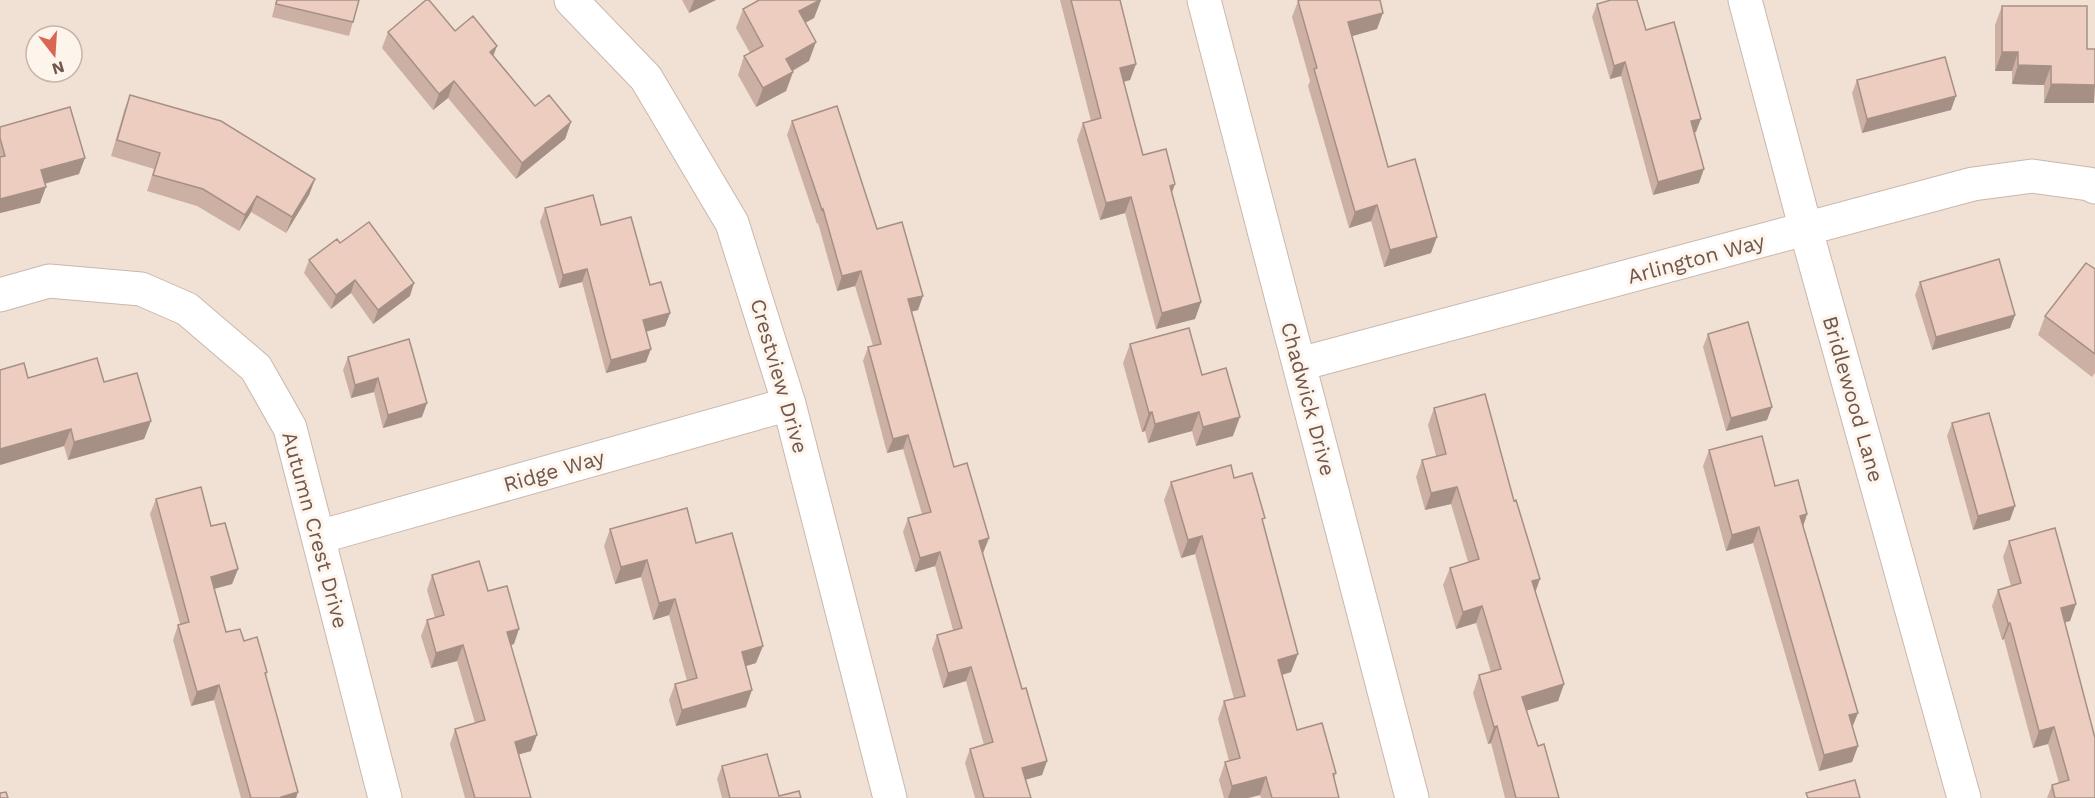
<svg xmlns="http://www.w3.org/2000/svg" width="2095" height="798" viewBox="0 0 2095 798" font-family="'Work Sans',sans-serif">
<rect width="100%" height="100%" fill="#faf0e5"/>
<path fill="#f1e1d4" fill-rule="evenodd" d="M 0,0 L 2095,0 L 2095,798 L 0,798 ZM 36,36 L 72,36 L 72,72 L 36,72 Z"/>
<g fill="none" stroke-linecap="round" stroke-linejoin="round">
<g stroke="#cab7ac" stroke-width="35">
<path id="minor" d="M 571,0 L 646,78 L 732,223 L 789,404 L 890,798
M 1204,0 L 1412,798
M 1745,0 L 1806,230 L 1964,798
M 0,295 L 49,281 L 141,289 L 187,309 L 256,368 L 290,428 L 385,798
M 1300,364 L 1973,184 L 2032,176 L 2089,184 L 2095,187
M 319,537 L 789,404"/>
</g>
<use href="#minor" stroke="#fff" stroke-width="33"/>
</g>
<path fill="#ccb0a4" d="M 276,0 L 359,0 L 353,22 L 349,36 L 272,17 Z
M 682,0 L 716,0 L 689,13 Z
M 759,0 L 821,0 L 814,18 L 805,23 L 809,61 L 793,71 L 793,72 L 786,91 L 756,107 L 738,75 L 744,56 L 750,53 L 736,28 L 743,9 Z
M 1060,0 L 1120,0 L 1136,64 L 1130,80 L 1124,82 L 1143,155 L 1172,194 L 1201,302 L 1195,319 L 1156,329 L 1125,213 L 1100,220 L 1077,140 L 1083,123 L 1091,121 Z
M 1298,1 L 1377,29 L 1352,36 L 1388,167 L 1431,253 L 1384,267 L 1371,221 L 1349,228 L 1308,86 L 1310,81 L 1292,17 Z
M 1597,4 L 1646,30 L 1696,132 L 1694,133 L 1699,183 L 1653,195 L 1621,76 L 1610,79 L 1592,17 Z
M 2002,6 L 2087,49 L 2095,49 L 2094,103 L 2044,103 L 2044,85 L 2012,84 L 2012,71 L 1995,71 L 1995,25 Z
M 455,31 L 493,56 L 535,106 L 571,122 L 565,139 L 516,179 L 448,98 L 433,110 L 382,48 L 388,32 Z
M 1857,80 L 1951,110 L 1862,133 L 1852,93 Z
M 130,95 L 315,179 L 309,195 L 286,233 L 251,212 L 239,231 L 197,206 L 147,191 L 154,169 L 111,156 L 124,111 Z
M 792,121 L 877,229 L 918,310 L 912,311 L 954,467 L 989,538 L 983,553 L 1022,689 L 1047,761 L 1042,775 L 1025,780 L 1031,798 L 975,798 L 965,763 L 970,749 L 984,745 L 966,681 L 943,688 L 932,649 L 937,635 L 953,630 L 935,566 L 915,572 L 903,532 L 908,518 L 922,514 L 903,449 L 887,453 L 863,361 L 868,347 L 873,346 L 855,286 L 837,291 L 818,223 L 817,224 L 787,135 Z
M 0,127 L 79,174 L 45,184 L 40,203 L 0,213 Z
M 545,208 L 601,225 L 650,285 L 670,313 L 665,326 L 646,332 L 646,362 L 606,373 L 582,282 L 559,288 L 540,222 Z
M 340,243 L 410,296 L 373,324 L 351,293 L 331,309 L 304,273 L 309,260 Z
M 2095,269 L 2095,373 L 2092,377 L 2038,335 L 2045,316 Z
M 1920,282 L 2015,315 L 2010,328 L 1932,350 L 1915,295 Z
M 1708,334 L 1767,420 L 1726,431 L 1703,347 Z
M 409,339 L 422,417 L 383,428 L 374,392 L 351,398 L 343,370 L 348,357 Z
M 1130,344 L 1202,375 L 1233,436 L 1196,446 L 1192,431 L 1148,443 L 1145,431 L 1142,432 L 1123,363 Z
M 0,370 L 28,378 L 104,382 L 151,421 L 144,439 L 68,460 L 64,446 L 0,465 Z
M 1434,408 L 1535,591 L 1564,684 L 1558,701 L 1526,711 L 1538,746 L 1559,798 L 1505,798 L 1491,743 L 1488,744 L 1473,693 L 1479,675 L 1491,672 L 1476,623 L 1456,629 L 1443,585 L 1450,568 L 1468,562 L 1451,504 L 1425,510 L 1416,477 L 1422,460 L 1436,456 L 1428,425 Z
M 1952,423 L 2010,520 L 1973,530 L 1947,436 Z
M 1709,450 L 1775,486 L 1807,514 L 1803,526 L 1852,726 L 1858,746 L 1852,762 L 1819,771 L 1753,543 L 1726,551 L 1703,466 Z
M 1234,478 L 1263,524 L 1291,672 L 1282,675 L 1297,730 L 1336,773 L 1334,779 L 1339,798 L 1261,798 L 1260,795 L 1248,798 L 1224,798 L 1219,780 L 1225,762 L 1229,761 L 1218,719 L 1224,701 L 1234,699 L 1195,554 L 1181,558 L 1164,500 L 1171,482 Z
M 156,499 L 211,526 L 238,569 L 232,584 L 214,589 L 226,632 L 244,641 L 267,672 L 266,677 L 298,792 L 296,798 L 241,798 L 214,700 L 191,706 L 173,640 L 178,625 L 180,624 L 150,514 Z
M 610,529 L 696,543 L 756,663 L 746,666 L 746,707 L 676,726 L 669,700 L 675,684 L 687,681 L 669,615 L 653,620 L 641,577 L 615,584 L 604,546 Z
M 2009,541 L 2076,604 L 2070,621 L 2064,622 L 2095,798 L 2047,798 L 2052,785 L 2059,783 L 2048,744 L 2033,748 L 2004,639 L 2002,640 L 1992,606 L 1998,590 L 2011,586 L 2003,557 Z
M 432,575 L 488,591 L 514,644 L 511,645 L 531,751 L 519,754 L 531,798 L 465,798 L 450,744 L 455,729 L 475,723 L 457,661 L 431,668 L 421,636 L 427,620 L 435,618 L 427,590 Z
M 722,766 L 779,796 L 801,798 L 722,798 L 717,779 Z"/>
<path fill="#a69086" d="M 694,0 L 716,0 L 689,13 Z
M 820,0 L 821,0 L 814,18 L 792,30 L 799,11 Z
M 1383,13 L 1377,29 L 1342,39 L 1348,22 Z
M 816,42 L 809,61 L 779,78 L 786,59 Z
M 497,46 L 491,62 L 490,52 Z
M 2002,52 L 2018,52 L 2012,71 L 1995,71 Z
M 1625,62 L 1621,76 L 1610,79 L 1614,66 Z
M 1136,64 L 1130,80 L 1114,84 L 1120,68 Z
M 2018,65 L 2051,66 L 2044,85 L 2012,84 Z
M 793,72 L 786,91 L 756,107 L 763,88 Z
M 454,81 L 448,98 L 433,110 L 439,94 Z
M 2051,84 L 2095,85 L 2094,103 L 2044,103 Z
M 1956,96 L 1951,110 L 1862,133 L 1867,119 Z
M 1701,119 L 1696,132 L 1686,135 L 1691,121 Z
M 571,122 L 565,139 L 516,179 L 522,163 Z
M 85,158 L 79,174 L 35,186 L 41,170 Z
M 1704,169 L 1699,183 L 1653,195 L 1658,182 Z
M 315,179 L 309,195 L 286,233 L 292,217 Z
M 1175,184 L 1169,201 L 1170,186 Z
M 46,187 L 40,203 L 0,213 L 0,199 Z
M 257,196 L 251,212 L 239,231 L 245,215 Z
M 1131,197 L 1125,213 L 1100,220 L 1106,203 Z
M 1377,205 L 1371,221 L 1349,228 L 1355,212 Z
M 1437,237 L 1431,253 L 1384,267 L 1390,250 Z
M 587,269 L 582,282 L 559,288 L 563,275 Z
M 861,271 L 855,286 L 837,291 L 842,276 Z
M 355,280 L 351,293 L 331,309 L 336,295 Z
M 414,283 L 410,296 L 373,324 L 378,310 Z
M 923,296 L 918,310 L 903,314 L 908,299 Z
M 1201,302 L 1195,319 L 1156,329 L 1162,313 Z
M 670,313 L 665,326 L 638,334 L 643,320 Z
M 2015,315 L 2010,328 L 1932,350 L 1936,337 Z
M 651,349 L 646,362 L 606,373 L 611,360 Z
M 378,378 L 374,392 L 351,398 L 355,385 Z
M 427,403 L 422,417 L 383,428 L 388,415 Z
M 1772,407 L 1767,420 L 1726,431 L 1731,418 Z
M 1152,412 L 1145,431 L 1142,432 L 1149,413 Z
M 1199,412 L 1192,431 L 1148,443 L 1155,424 Z
M 1240,417 L 1233,436 L 1196,446 L 1203,427 Z
M 151,421 L 144,439 L 68,460 L 74,442 Z
M 71,429 L 64,446 L 0,465 L 0,449 Z
M 908,435 L 903,449 L 887,453 L 893,439 Z
M 1457,487 L 1451,504 L 1425,510 L 1431,493 Z
M 2015,506 L 2010,520 L 1973,530 L 1978,516 Z
M 1807,514 L 1802,530 L 1800,516 Z
M 1759,527 L 1753,543 L 1726,551 L 1732,535 Z
M 1202,536 L 1195,554 L 1181,558 L 1188,540 Z
M 989,538 L 983,553 L 974,555 L 979,541 Z
M 940,552 L 935,566 L 915,572 L 920,558 Z
M 647,560 L 641,577 L 615,584 L 621,567 Z
M 238,569 L 232,584 L 206,591 L 211,577 Z
M 1540,579 L 1534,596 L 1532,581 Z
M 675,599 L 669,615 L 653,620 L 659,603 Z
M 2076,604 L 2070,621 L 2055,625 L 2061,608 Z
M 1482,606 L 1476,623 L 1456,629 L 1463,612 Z
M 2008,623 L 2010,623 L 2004,639 L 2002,640 Z
M 519,629 L 514,644 L 502,648 L 507,632 Z
M 463,645 L 457,661 L 431,668 L 436,653 Z
M 763,646 L 756,663 L 736,669 L 742,652 Z
M 1298,654 L 1291,672 L 1271,678 L 1278,660 Z
M 971,667 L 966,681 L 943,688 L 948,673 Z
M 1564,684 L 1558,701 L 1515,714 L 1522,697 Z
M 219,685 L 214,700 L 191,706 L 197,692 Z
M 752,690 L 746,707 L 676,726 L 682,710 Z
M 1858,713 L 1852,728 L 1849,715 Z
M 1497,726 L 1491,743 L 1488,744 L 1494,727 Z
M 2054,727 L 2048,744 L 2033,748 L 2039,731 Z
M 537,735 L 531,751 L 510,757 L 515,742 Z
M 1858,746 L 1852,762 L 1819,771 L 1824,755 Z
M 1047,761 L 1042,775 L 1017,782 L 1022,768 Z
M 1266,777 L 1260,795 L 1248,798 L 1228,798 L 1232,786 Z
M 298,792 L 296,798 L 281,798 L 281,797 Z"/>
<path fill="#edcdbf" stroke="#a69086" stroke-width="1.5" d="M 277,0 L 359,0 L 353,22 L 276,4 Z
M 426,0 L 429,0 L 455,31 L 473,16 L 497,46 L 490,52 L 535,106 L 549,95 L 571,122 L 522,163 L 454,81 L 439,94 L 388,32 Z
M 759,0 L 820,0 L 799,11 L 816,42 L 786,59 L 793,72 L 763,88 L 744,56 L 763,46 L 743,9 Z
M 1071,0 L 1120,0 L 1136,64 L 1120,68 L 1143,155 L 1166,149 L 1175,184 L 1170,186 L 1201,302 L 1162,313 L 1131,197 L 1106,203 L 1083,123 L 1101,118 Z
M 1300,0 L 1380,0 L 1383,13 L 1348,22 L 1388,167 L 1415,159 L 1437,237 L 1390,250 L 1377,205 L 1355,212 L 1314,69 L 1317,68 L 1298,1 Z
M 1611,0 L 1637,0 L 1646,30 L 1674,22 L 1701,119 L 1691,121 L 1704,169 L 1658,182 L 1625,62 L 1614,66 L 1597,4 Z
M 2002,6 L 2087,6 L 2087,49 L 2095,49 L 2095,85 L 2051,84 L 2051,66 L 2018,65 L 2018,52 L 2002,52 Z
M 1945,57 L 1956,96 L 1867,119 L 1857,80 Z
M 130,95 L 221,121 L 315,179 L 292,217 L 257,196 L 245,215 L 203,189 L 153,175 L 160,153 L 117,140 Z
M 837,106 L 877,229 L 902,222 L 923,296 L 908,299 L 954,467 L 967,463 L 989,538 L 979,541 L 1022,689 L 1026,688 L 1047,761 L 1022,768 L 1031,798 L 984,798 L 970,749 L 993,742 L 971,667 L 948,673 L 937,635 L 962,628 L 940,552 L 920,558 L 908,518 L 931,512 L 908,435 L 893,439 L 868,347 L 881,344 L 861,271 L 842,276 L 823,209 L 822,210 L 792,121 Z
M 70,107 L 85,158 L 41,170 L 46,187 L 0,199 L 0,157 L 5,156 L 0,138 L 0,127 Z
M 593,195 L 601,225 L 631,217 L 650,285 L 661,282 L 670,313 L 643,320 L 651,349 L 611,360 L 587,269 L 563,275 L 545,208 Z
M 369,222 L 414,283 L 378,310 L 355,280 L 336,295 L 309,260 L 337,239 L 340,243 Z
M 1999,259 L 2015,315 L 1936,337 L 1920,282 Z
M 2086,263 L 2095,269 L 2095,354 L 2045,316 Z
M 1748,322 L 1772,407 L 1731,418 L 1708,334 Z
M 1189,328 L 1202,375 L 1226,368 L 1240,417 L 1203,427 L 1199,412 L 1155,424 L 1152,412 L 1149,413 L 1130,344 Z
M 409,339 L 427,403 L 388,415 L 378,378 L 355,385 L 348,357 Z
M 97,358 L 104,382 L 137,373 L 151,421 L 74,442 L 71,429 L 0,449 L 0,370 L 24,363 L 28,378 Z
M 1485,394 L 1514,501 L 1516,500 L 1540,579 L 1532,581 L 1564,684 L 1522,697 L 1538,746 L 1544,744 L 1559,798 L 1516,798 L 1497,726 L 1494,727 L 1479,675 L 1501,669 L 1482,606 L 1463,612 L 1450,568 L 1479,559 L 1457,487 L 1431,493 L 1422,460 L 1446,454 L 1434,408 Z
M 1989,413 L 2015,506 L 1978,516 L 1952,423 Z
M 1762,436 L 1775,486 L 1798,480 L 1807,514 L 1800,516 L 1858,713 L 1849,715 L 1858,746 L 1824,755 L 1759,527 L 1732,535 L 1709,450 Z
M 1231,465 L 1234,478 L 1252,473 L 1265,518 L 1262,519 L 1298,654 L 1278,660 L 1297,730 L 1322,723 L 1336,773 L 1333,774 L 1339,798 L 1272,798 L 1266,777 L 1232,786 L 1225,762 L 1240,758 L 1224,701 L 1245,696 L 1202,536 L 1188,540 L 1171,482 Z
M 201,487 L 211,526 L 225,523 L 238,569 L 211,577 L 226,632 L 240,629 L 244,641 L 257,637 L 267,672 L 265,673 L 298,792 L 281,797 L 282,798 L 251,798 L 219,685 L 197,692 L 178,625 L 189,622 L 156,499 Z
M 687,508 L 696,543 L 732,533 L 763,646 L 742,652 L 752,690 L 682,710 L 675,684 L 697,678 L 675,599 L 659,603 L 647,560 L 621,567 L 610,529 Z
M 2055,528 L 2076,604 L 2061,608 L 2095,738 L 2095,798 L 2055,798 L 2052,785 L 2069,780 L 2054,727 L 2039,731 L 2010,623 L 2008,623 L 1998,590 L 2021,583 L 2009,541 Z
M 479,561 L 488,591 L 507,586 L 519,629 L 507,632 L 537,735 L 515,742 L 531,798 L 475,798 L 455,729 L 485,720 L 463,645 L 436,653 L 427,620 L 444,615 L 432,575 Z
M 767,754 L 779,796 L 799,791 L 801,798 L 730,798 L 722,766 Z
M 1855,780 L 1860,798 L 1808,798 L 1806,793 Z
M 6,792 L 8,798 L 0,798 L 0,793 Z"/>
<g text-anchor="middle" stroke-width="6" stroke-linejoin="round" paint-order="stroke">
<g font-size="21" fill="#70564d" stroke="#fdf4eb">
<text transform="translate(1696 259) rotate(-15)" y="7">Arlington Way</text>
<text transform="translate(779 376) rotate(74)" y="7">Crestview Drive</text>
<text transform="translate(1308 399) rotate(75)" y="7">Chadwick Drive</text>
<text transform="translate(1853 399) rotate(74)" y="7">Bridlewood Lane</text>
<text transform="translate(554 471) rotate(-16)" y="7">Ridge Way</text>
<text transform="translate(315 530) rotate(75)" y="7">Autumn Crest Drive</text>
</g>
</g>
<g transform="translate(54 54) rotate(163)"><circle r="28" fill="#fdf4eb" stroke="#c5b5ac" stroke-width="1.5"/>
<path d="M0-4.5L10 22L0 15L-10 22Z" fill="#d86855"/>
<text y="-9" font-size="16" font-weight="bold" text-anchor="middle" fill="#70564d">N</text>
</g>
</svg>
